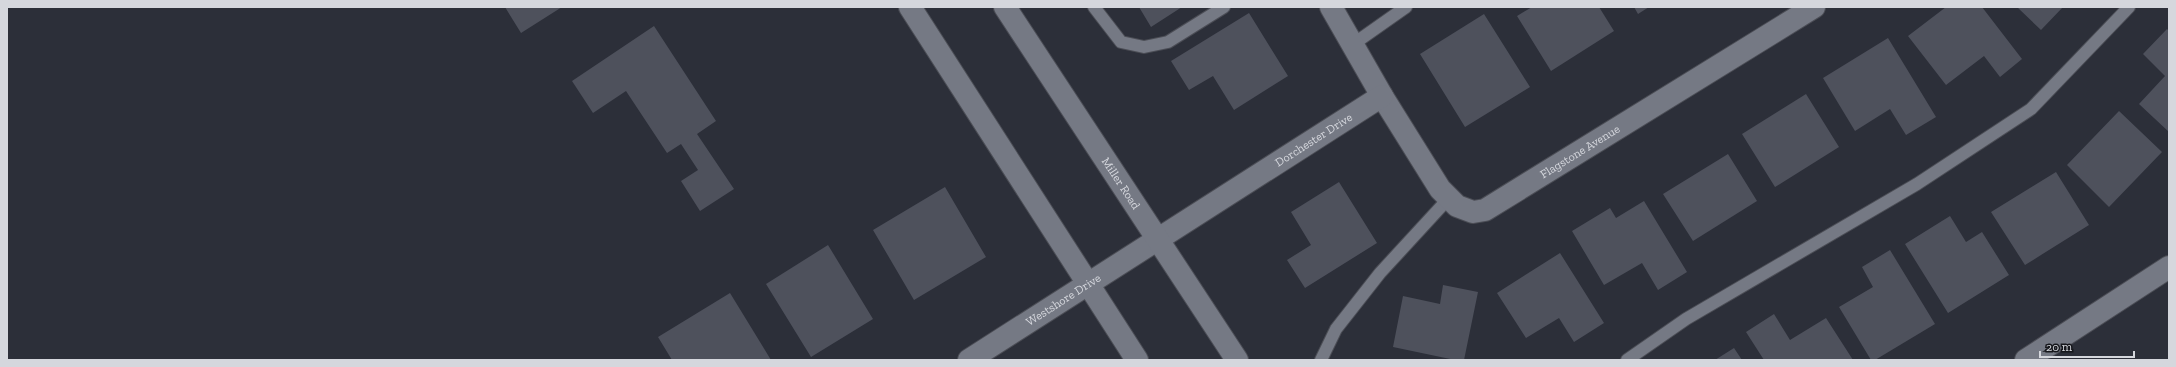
<svg xmlns="http://www.w3.org/2000/svg" width="2176" height="367" viewBox="0 0 2176 367" font-family="'Zilla Slab',serif">
<rect width="100%" height="100%" fill="#2c2f39"/>
<path fill="#4e515c" d="M 505,7 L 562,7 L 521,33 Z
M 1139,7 L 1182,7 L 1151,27 Z
M 1532,7 L 1599,7 L 1614,31 L 1551,71 L 1517,16 Z
M 1634,7 L 1649,7 L 1638,14 Z
M 1946,7 L 1982,7 L 2022,59 L 2000,77 L 1984,56 L 1946,85 L 1908,36 Z
M 2017,7 L 2063,7 L 2041,30 Z
M 1249,13 L 1288,76 L 1234,110 L 1213,76 L 1189,90 L 1171,61 Z
M 1484,14 L 1530,87 L 1465,127 L 1420,54 Z
M 654,26 L 716,121 L 697,134 L 734,189 L 700,211 L 681,181 L 698,170 L 681,144 L 667,153 L 626,91 L 593,113 L 572,81 Z
M 2167,29 L 2169,31 L 2169,132 L 2139,104 L 2165,76 L 2143,54 Z
M 1888,38 L 1936,117 L 1906,135 L 1890,109 L 1855,131 L 1823,78 Z
M 1806,94 L 1839,147 L 1775,187 L 1742,134 Z
M 2119,111 L 2162,152 L 2109,207 L 2067,165 Z
M 1728,154 L 1757,201 L 1693,241 L 1663,194 Z
M 2056,172 L 2089,225 L 2025,265 L 1991,212 Z
M 1339,182 L 1377,243 L 1305,288 L 1287,260 L 1311,245 L 1291,212 Z
M 945,187 L 986,257 L 914,300 L 873,230 Z
M 1644,201 L 1687,272 L 1658,290 L 1642,263 L 1604,285 L 1572,231 L 1610,208 L 1616,218 Z
M 1950,216 L 1966,242 L 1982,232 L 2009,275 L 1948,313 L 1905,244 Z
M 828,245 L 873,319 L 811,357 L 766,284 Z
M 1890,250 L 1935,324 L 1875,360 L 1871,360 L 1839,307 L 1873,287 L 1862,267 Z
M 1560,253 L 1604,323 L 1574,342 L 1559,318 L 1526,338 L 1497,293 Z
M 1443,285 L 1478,292 L 1464,360 L 1455,360 L 1393,347 L 1403,296 L 1440,304 Z
M 730,293 L 771,360 L 672,360 L 658,337 Z
M 1774,314 L 1790,340 L 1826,318 L 1853,360 L 1764,360 L 1746,332 Z
M 1734,348 L 1742,360 L 1715,360 Z"/>
<g fill="none" stroke-linecap="round" stroke-linejoin="round">
<g stroke="#4b4d55" stroke-width="14">
<path id="service" d="M 1094,7 L 1121,42 L 1144,47 L 1168,42 L 1224,7
M 1352,45 L 1406,7
M 1321,360 L 1336,329 L 1380,273 L 1449,198
M 1627,360 L 1686,319 L 1917,184 L 2031,109 L 2129,7"/>
</g>
<g stroke="#4b4d55" stroke-width="24">
<g id="minor">
<path id="s1" d="M 1331,7 L 1382,96 L 1440,189 L 1457,206 L 1473,212 L 1485,210 L 1814,7"/>
<path id="s2" d="M 969,360 L 1382,96"/>
<path d="M 2026,360 L 2169,267"/>
</g>
</g>
<g stroke="#4b4d55" stroke-width="24">
<g id="secondary">
<path d="M 910,7 L 1137,360"/>
<path id="s3" d="M 1005,7 L 1237,360"/>
</g>
</g>
<use href="#service" stroke="#757984" stroke-width="12"/>
<use href="#minor" stroke="#757984" stroke-width="22"/>
<use href="#secondary" stroke="#757984" stroke-width="22"/>
</g>
<g text-anchor="middle" stroke-width="3" stroke-linejoin="round" paint-order="stroke">
<g font-size="12" fill="#d5d7dd" stroke="#16171c">
<text dy="4" stroke="none"><textPath href="#s2" startOffset="409">Dorchester Drive</textPath></text>
<text dy="4" stroke="none"><textPath href="#s1" startOffset="377">Flagstone Avenue</textPath></text>
<text dy="4" stroke="none"><textPath href="#s3" startOffset="211">Miller Road</textPath></text>
<text dy="4" stroke="none"><textPath href="#s2" startOffset="112">Westshore Drive</textPath></text>
</g>
</g>
<rect width="2176" height="367" fill="none" stroke="#d5d7dd" stroke-width="16"/>
<path d="M2040 351v6h94v-6" fill="none" stroke="#d5d7dd" stroke-width="2"/>
<text x="2046" y="351" font-size="12" fill="#d5d7dd" stroke="#16171c" stroke-width="3" paint-order="stroke">20 m</text>
</svg>
